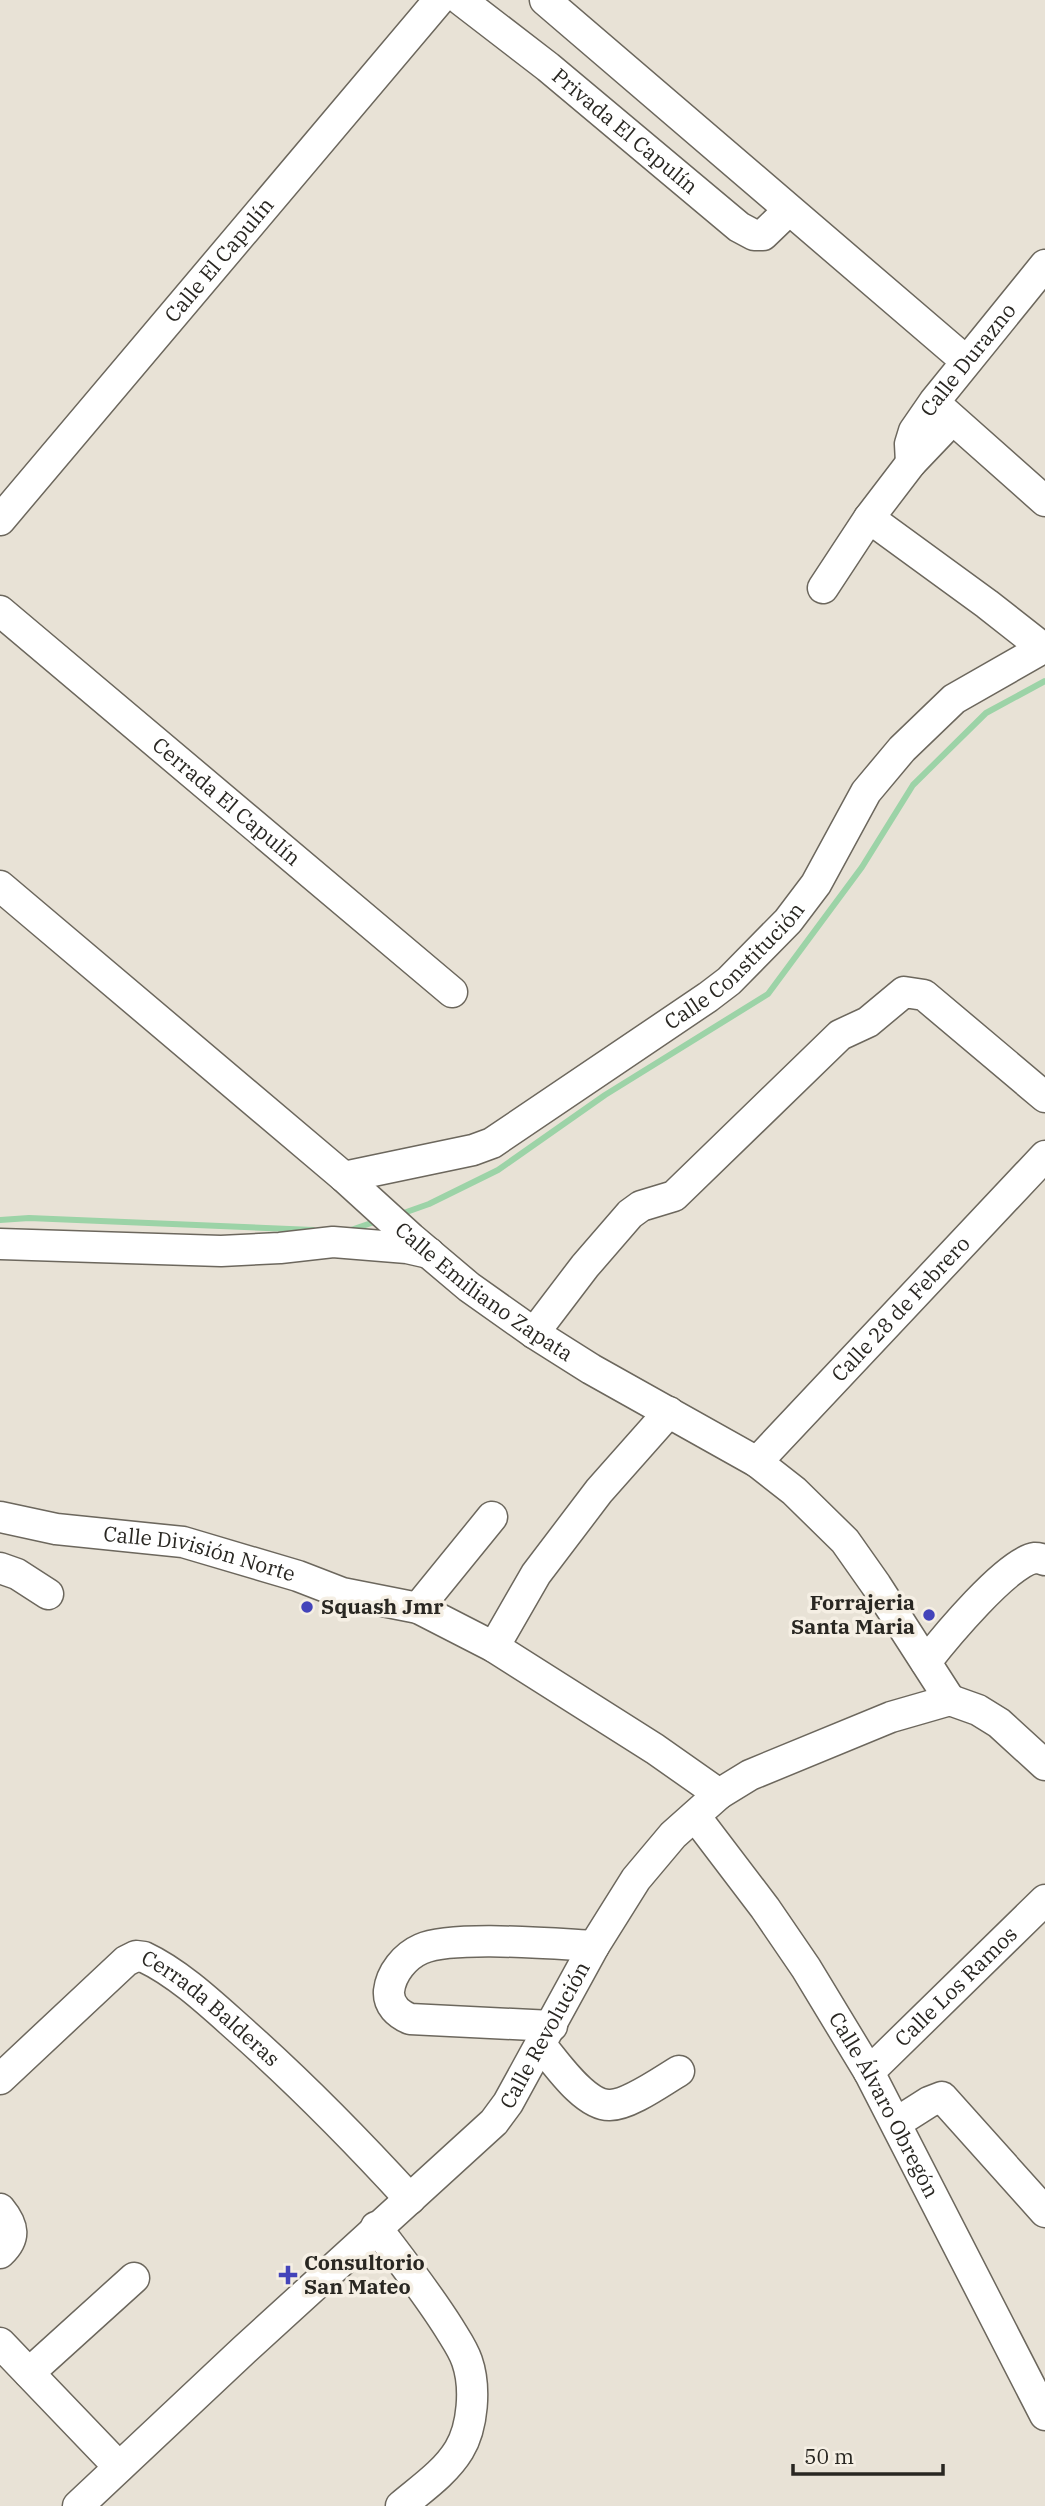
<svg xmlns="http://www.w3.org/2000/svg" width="1045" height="2506" viewBox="0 0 1045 2506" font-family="'IBM Plex Serif',serif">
<rect width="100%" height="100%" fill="#e8e2d6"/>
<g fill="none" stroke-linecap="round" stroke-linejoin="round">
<path stroke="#9cd3a7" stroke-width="6" d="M 398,1215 L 429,1204 L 498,1170 L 605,1095 L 768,994 L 862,867 L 913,785 L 986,713 L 1045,681
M 0,1220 L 29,1218 L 313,1230
M 348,1231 L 377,1221"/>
<g stroke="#6c675d" stroke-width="33">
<g id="minor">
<path id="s1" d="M 461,0 L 548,67 L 739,227 L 754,235 L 763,235 L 789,210"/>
<path d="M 545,0 L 966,361"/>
<path d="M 938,406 L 1045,501"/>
<path id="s2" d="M 911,463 L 910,444 L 914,431 L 934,402 L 1045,265"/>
<path d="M 869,518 L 987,604 L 1043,648"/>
<path id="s3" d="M 0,520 L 439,0"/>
<path d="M 823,588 L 869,518 L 911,463 L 952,420"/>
<path id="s4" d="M 0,611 L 452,992"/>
<path id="s5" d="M 0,886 L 344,1177 L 411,1238 L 469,1287 L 534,1333 L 591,1369 L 757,1462 L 794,1491 L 845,1541 L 876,1585 L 950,1700"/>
<path id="s6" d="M 344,1177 L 473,1150 L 492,1143 L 708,997 L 729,981 L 788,921 L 816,884 L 866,792 L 902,749 L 954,699 L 1045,647"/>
<path d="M 0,1244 L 221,1251 L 280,1248 L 333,1242 L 407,1248 L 429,1253"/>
<path d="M 534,1333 L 585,1266 L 630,1214 L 641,1206 L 674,1196 L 840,1035 L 868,1022 L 904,992 L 924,995 L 1045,1097"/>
<path id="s7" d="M 757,1462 L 1045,1156"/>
<path id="s8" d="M 0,1517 L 56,1529 L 183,1542 L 298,1576 L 342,1593 L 418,1608 L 494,1647 L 655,1749 L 719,1794"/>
<path d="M 0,1568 L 17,1574 L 48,1594"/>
<path d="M 418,1608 L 492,1517"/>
<path d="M 494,1647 L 536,1574 L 599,1491 L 669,1412"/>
<path d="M 926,1662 C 943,1640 1008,1561 1035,1558 C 1038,1558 1042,1559 1045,1560"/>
<path id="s9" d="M 695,1816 L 765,1908 L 806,1968 L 869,2072 L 1045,2415"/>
<path d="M 552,2026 L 410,2019 C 398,2014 388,2005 389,1991 C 391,1973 405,1956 421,1949 C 453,1935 555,1944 594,1946"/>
<path d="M 541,2045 C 556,2063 585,2106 610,2105 C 629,2105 662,2081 679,2071"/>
<path id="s10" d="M 869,2072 L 1045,1900"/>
<path id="s11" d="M 0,2079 L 126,1961 L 136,1956 L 144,1957 C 178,1973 210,2003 238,2028 C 299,2082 356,2140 410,2199"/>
<path d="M 896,2123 L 929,2102 L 942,2097 L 1045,2212"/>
<path d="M 0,2209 C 14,2226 16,2238 0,2253"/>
<path d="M 376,2227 C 401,2260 427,2293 449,2328 C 455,2338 463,2349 467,2361 C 476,2387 473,2427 459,2450 C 445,2473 421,2489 401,2506"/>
<path d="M 0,2343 L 119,2467"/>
<path d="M 29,2373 L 134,2278"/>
<path id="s12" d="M 78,2506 L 244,2350 L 494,2122 L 508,2103 L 594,1946 L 636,1879 L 673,1835 L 719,1794 L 750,1775 L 891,1717 L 950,1700 L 978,1710 L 999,1723 L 1045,1765"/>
</g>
</g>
<use href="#minor" stroke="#fff" stroke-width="30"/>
</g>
<g fill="#4444ba" stroke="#f5efe4" stroke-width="2.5">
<circle cx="307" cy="1607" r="7"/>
<circle cx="929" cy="1615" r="7"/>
<path d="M284.5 2264.5h7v7h7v7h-7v7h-7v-7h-7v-7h7z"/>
</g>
<g text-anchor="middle" stroke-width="7" stroke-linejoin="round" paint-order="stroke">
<g font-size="21" fill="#292722" stroke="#f5efe4">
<text dy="7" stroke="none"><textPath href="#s1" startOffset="210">Privada El Capulín</textPath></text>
<text dy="7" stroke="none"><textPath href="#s3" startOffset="340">Calle El Capulín</textPath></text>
<text dy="7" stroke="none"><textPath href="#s2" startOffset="122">Calle Durazno</textPath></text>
<text dy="7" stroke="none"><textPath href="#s4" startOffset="296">Cerrada El Capulín</textPath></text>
<text dy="7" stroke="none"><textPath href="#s6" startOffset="453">Calle Constitución</textPath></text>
<text dy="7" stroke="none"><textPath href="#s5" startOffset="632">Calle Emiliano Zapata</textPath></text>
<text dy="7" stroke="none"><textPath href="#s7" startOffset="210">Calle 28 de Febrero</textPath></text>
<text dy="7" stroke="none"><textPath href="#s8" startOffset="203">Calle División Norte</textPath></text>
<text dy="7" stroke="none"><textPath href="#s10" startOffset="122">Calle Los Ramos</textPath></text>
<text dy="7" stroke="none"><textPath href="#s11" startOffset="276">Cerrada Balderas</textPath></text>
<text dy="7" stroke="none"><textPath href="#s12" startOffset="667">Calle Revolución</textPath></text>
<text dy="7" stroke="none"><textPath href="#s9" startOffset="346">Calle Álvaro Obregón</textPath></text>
</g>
<g font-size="21" font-weight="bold" fill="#292722" stroke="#f5efe4" text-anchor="start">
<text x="915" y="1610" text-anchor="end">Forrajeria<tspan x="915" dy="24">Santa Maria</tspan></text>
<text x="321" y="1614">Squash Jmr</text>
<text x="304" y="2270">Consultorio<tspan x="304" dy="24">San Mateo</tspan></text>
</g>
</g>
<path d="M793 2464v10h150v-10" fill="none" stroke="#292722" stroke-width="3.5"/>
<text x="804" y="2464" font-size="21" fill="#292722" stroke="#f5efe4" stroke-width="5" paint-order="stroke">50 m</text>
</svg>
